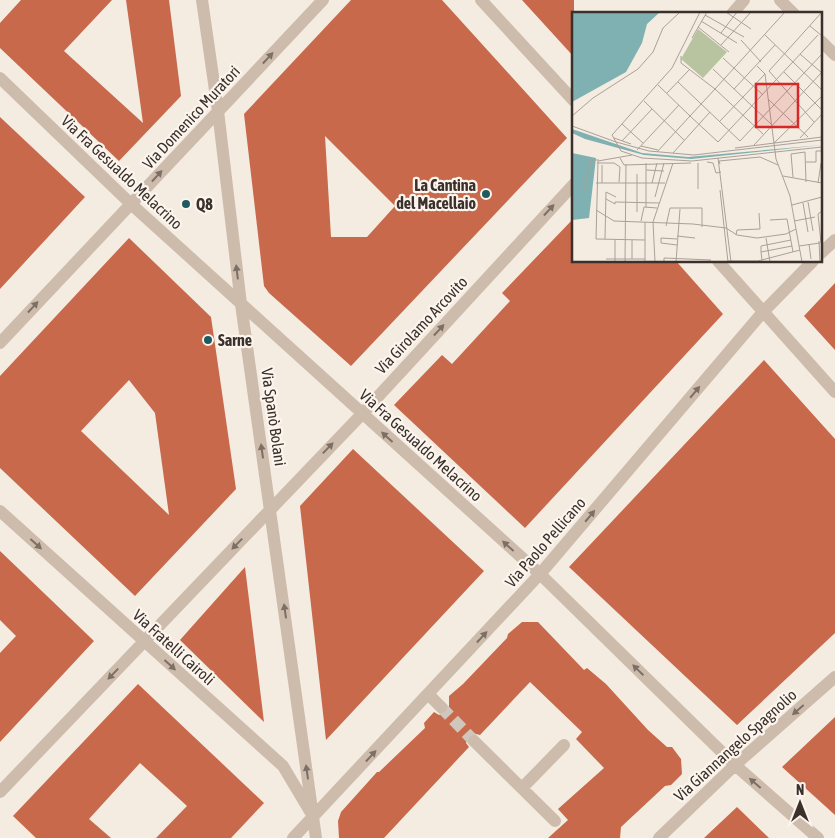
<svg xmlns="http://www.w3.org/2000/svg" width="835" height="838" viewBox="0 0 835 838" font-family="'Asap Condensed',sans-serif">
<rect width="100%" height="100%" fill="#f4ebe1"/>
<path fill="#c8694b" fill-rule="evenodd" d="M 21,0 L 112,0 L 64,51 L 143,123 L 126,0 L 169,0 L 181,96 L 119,161 L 0,48 L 0,23 Z
M 351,0 L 442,0 L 567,138 L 351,366 L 269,293 L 264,286 L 244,114 ZM 325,136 L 395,206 L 367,237 L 331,237 Z
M 522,0 L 574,0 L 574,57 Z
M 0,117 L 85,197 L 0,289 Z
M 574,218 L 574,261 L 676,261 L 723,314 L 525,528 L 394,405 L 442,355 L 452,364 L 510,301 L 502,293 Z
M 129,238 L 211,317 L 236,489 L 135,596 L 0,468 L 0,376 ZM 129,380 L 155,413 L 169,515 L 81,431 Z
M 835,283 L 835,350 L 804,316 Z
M 764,360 L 835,439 L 835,633 L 737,725 L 569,567 Z
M 353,449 L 484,571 L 326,740 L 300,506 Z
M 0,551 L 94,641 L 0,742 L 0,653 L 16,636 L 0,620 Z
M 245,567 L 264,722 L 180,640 Z
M 522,622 L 538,622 L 584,670 L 587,668 L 606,684 L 648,730 L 667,747 L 672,747 L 681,759 L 682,774 L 671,785 L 665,786 L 621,827 L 620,838 L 548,838 L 568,820 L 558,809 L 604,768 L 576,739 L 582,732 L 530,682 L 480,735 L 472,733 L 468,736 L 466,743 L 469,747 L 384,838 L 339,838 L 338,821 L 341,812 L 377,772 L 379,772 L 425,728 L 424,723 L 434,712 L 439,715 L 447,712 L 449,709 L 449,696 L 463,684 L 507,638 L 508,634 Z
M 138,684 L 264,803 L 231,838 L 156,838 L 187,806 L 140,763 L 89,819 L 111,838 L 36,838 L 13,816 Z
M 835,717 L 835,815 L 782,767 Z
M 737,807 L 769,838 L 704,838 Z"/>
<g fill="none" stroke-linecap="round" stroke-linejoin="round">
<path stroke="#cfc6bd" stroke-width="12" stroke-dasharray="12 6" stroke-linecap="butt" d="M 441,707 L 474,741"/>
<path stroke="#cdbbac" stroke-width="12" d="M 202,0 L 218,111 L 241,304 L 316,838
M 481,0 L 574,101
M 780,0 L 794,14
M 732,14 L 744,0
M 821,41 L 835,55
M 0,78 L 131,204 L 540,574 L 735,765 L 818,838
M 821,253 L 835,240
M 718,261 L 835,392
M 0,343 L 323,0
M 0,511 L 283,766 L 311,813
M 428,694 L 441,707
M 474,741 L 555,821
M 523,787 L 564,745
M 0,792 L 362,414 L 574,184
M 293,838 L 540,574 L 763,312 L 813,261
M 659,838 L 735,765 L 835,677"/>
</g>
<defs><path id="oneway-solid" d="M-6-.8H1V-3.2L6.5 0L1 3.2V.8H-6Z" transform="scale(1.25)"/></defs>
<g fill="#7d6f65">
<use href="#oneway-solid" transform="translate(268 58) rotate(-47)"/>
<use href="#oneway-solid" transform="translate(157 176) rotate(-47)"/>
<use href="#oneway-solid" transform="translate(549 210) rotate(-47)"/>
<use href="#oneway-solid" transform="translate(237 272) rotate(-97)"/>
<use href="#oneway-solid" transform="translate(33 307) rotate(-47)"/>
<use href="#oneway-solid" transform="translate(439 330) rotate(-47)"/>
<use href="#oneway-solid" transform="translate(695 392) rotate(-50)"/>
<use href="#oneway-solid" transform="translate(387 437) rotate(-138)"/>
<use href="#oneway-solid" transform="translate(328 448) rotate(-46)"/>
<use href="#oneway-solid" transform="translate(262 451) rotate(-98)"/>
<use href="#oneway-solid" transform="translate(590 516) rotate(-50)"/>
<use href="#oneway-solid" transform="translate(36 544) rotate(42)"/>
<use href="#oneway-solid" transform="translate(237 544) rotate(134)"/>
<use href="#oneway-solid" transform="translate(508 546) rotate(-138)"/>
<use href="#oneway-solid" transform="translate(285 611) rotate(-98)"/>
<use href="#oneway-solid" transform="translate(482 637) rotate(-47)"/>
<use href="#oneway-solid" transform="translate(170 665) rotate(42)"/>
<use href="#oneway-solid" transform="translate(638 670) rotate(-136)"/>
<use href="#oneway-solid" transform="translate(113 674) rotate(134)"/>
<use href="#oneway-solid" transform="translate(798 710) rotate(139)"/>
<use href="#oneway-solid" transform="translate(371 756) rotate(-47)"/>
<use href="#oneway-solid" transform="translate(307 772) rotate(-98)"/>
<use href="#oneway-solid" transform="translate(755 783) rotate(-139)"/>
</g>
<g fill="#1f5a5e" stroke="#fbf5ee" stroke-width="2">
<circle cx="486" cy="194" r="5"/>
<circle cx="186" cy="204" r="5"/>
<circle cx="208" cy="340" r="5"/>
</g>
<g text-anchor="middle" stroke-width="4.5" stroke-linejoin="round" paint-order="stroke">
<g font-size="16" fill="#3b302b" stroke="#fbf5ee">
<text transform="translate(191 117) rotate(-47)" y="6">Via Domenico Muratori</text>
<text transform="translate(122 172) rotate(43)" y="6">Via Fra Gesualdo Melacrino</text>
<text transform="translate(421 325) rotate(-47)" y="6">Via Girolamo Arcovito</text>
<text transform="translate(274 417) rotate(82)" y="6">Via Spanò Bolani</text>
<text transform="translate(421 445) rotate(42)" y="6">Via Fra Gesualdo Melacrino</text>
<text transform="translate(545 542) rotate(-49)" y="6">Via Paolo Pellicano</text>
<text transform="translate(174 647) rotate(42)" y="6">Via Fratelli Cairoli</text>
<text transform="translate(735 745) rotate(-42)" y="6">Via Giannangelo Spagnolio</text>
</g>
<g font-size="16" font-weight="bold" fill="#3b302b" stroke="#fbf5ee" text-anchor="start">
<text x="476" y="191" text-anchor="end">La Cantina<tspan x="476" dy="18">del Macellaio</tspan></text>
<text x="196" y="210">Q8</text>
<text x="218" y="346">Sarne</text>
</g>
</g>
<g transform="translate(572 12)">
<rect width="250" height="250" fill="#f4ebe1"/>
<path d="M 126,17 L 155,40 L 131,66 L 109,47 Z" fill="#b8c4a0"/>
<path d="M 0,0 L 88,0 L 75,12 L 70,31 L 54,60 L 0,90 ZM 0,117 L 70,141 L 116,145 L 250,133 L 119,147 L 72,143 L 13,127 L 0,121 ZM 0,141 L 24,146 L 17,206 L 0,208 Z" fill="#7fb0b2"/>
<path fill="none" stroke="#aaa098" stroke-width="1" d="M 128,0 L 100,56 L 40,123 L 49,139 L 70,146 L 120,149 L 250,135M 154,0 L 179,17M 133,3 L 172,25M 129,9 L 165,31M 238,14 L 250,24M 126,15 L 157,40M 149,21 L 165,0M 193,23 L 250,78M 120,26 L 135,0M 169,28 L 189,50M 149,33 L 179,0M 228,42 L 250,61M 151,46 L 191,83M 185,54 L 193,62 L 204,147 L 218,184 L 230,250M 141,57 L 199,112M 212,60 L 250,98M 106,70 L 168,129 L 250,42M 86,73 L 118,104 L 143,77 L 109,51 L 109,44M 162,77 L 203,33M 95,81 L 117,58M 196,87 L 236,125M 72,89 L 112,128M 0,104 L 21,86 L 66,57 L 81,40 L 91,16 L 108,0M 148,109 L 193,62M 242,110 L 197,59 L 250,0M 50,112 L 71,131M 0,114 L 44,130M 191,122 L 143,77 L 213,0M 42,126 L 59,132M 228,126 L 250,102M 50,129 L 80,97M 44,130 L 77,139 L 122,143 L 250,128M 202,131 L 250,84M 182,133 L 250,60M 69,134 L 86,138M 163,136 L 250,125M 65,138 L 107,93M 85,140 L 118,104 L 146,130 L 246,23M 101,141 L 138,100M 60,143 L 26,149 L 24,227 L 73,228M 48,146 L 52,153 L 119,151M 146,146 L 159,250M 135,150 L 141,151 L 144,161 L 149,160M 234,150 L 244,150 L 244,139 L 250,139M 25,151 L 42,151 L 48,155M 148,152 L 147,149 L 188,145 L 206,153M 74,158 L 92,159M 211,164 L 250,171M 221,165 L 219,142 L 233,140 L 234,170M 47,170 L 48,155M 24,171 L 93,171M 30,171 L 30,153M 80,171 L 85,151M 246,171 L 249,151M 12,177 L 19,148 L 27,148M 126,177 L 126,151M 148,178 L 156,250M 83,185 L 92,151M 34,187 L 43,192 L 43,190 L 87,191M 236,190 L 241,219M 231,191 L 236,220M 220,193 L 250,185M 74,195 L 74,151M 24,198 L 42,209 L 121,212 L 154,216 L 165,223 L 185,226 L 214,222 L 224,217M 65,200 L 65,162M 198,208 L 215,207 L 221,240M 69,209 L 72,195 L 85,196M 222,209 L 243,205M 94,214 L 98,196 L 130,196 L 130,215M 164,223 L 165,218 L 188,217 L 187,201M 105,224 L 123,226M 194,226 L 198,250M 33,227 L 34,180 L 44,185M 247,229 L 248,250M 249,231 L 246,202 L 250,199M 237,232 L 239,247M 105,233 L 89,231 L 89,226 L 105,227M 227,234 L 248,231M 189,240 L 189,234 L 219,228M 34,247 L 73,247M 60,247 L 60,228M 190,248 L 189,240 L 220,234M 156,249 L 186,249 L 228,238M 43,250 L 43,228M 53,250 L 54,152M 73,250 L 73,210M 83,250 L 81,210 L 101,151M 92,250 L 92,246 L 139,248M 104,250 L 108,197"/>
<path fill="#d62828" fill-opacity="0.15" stroke="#d62828" stroke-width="2.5" d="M 184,72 L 226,72 L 226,115 L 184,115 Z"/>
<rect width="250" height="250" fill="none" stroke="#3b302b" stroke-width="2.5"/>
</g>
<g transform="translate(800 803)" stroke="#fbf5ee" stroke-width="4" paint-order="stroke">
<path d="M0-4L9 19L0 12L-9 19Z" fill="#3b302b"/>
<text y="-8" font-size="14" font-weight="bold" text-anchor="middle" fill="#3b302b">N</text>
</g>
</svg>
